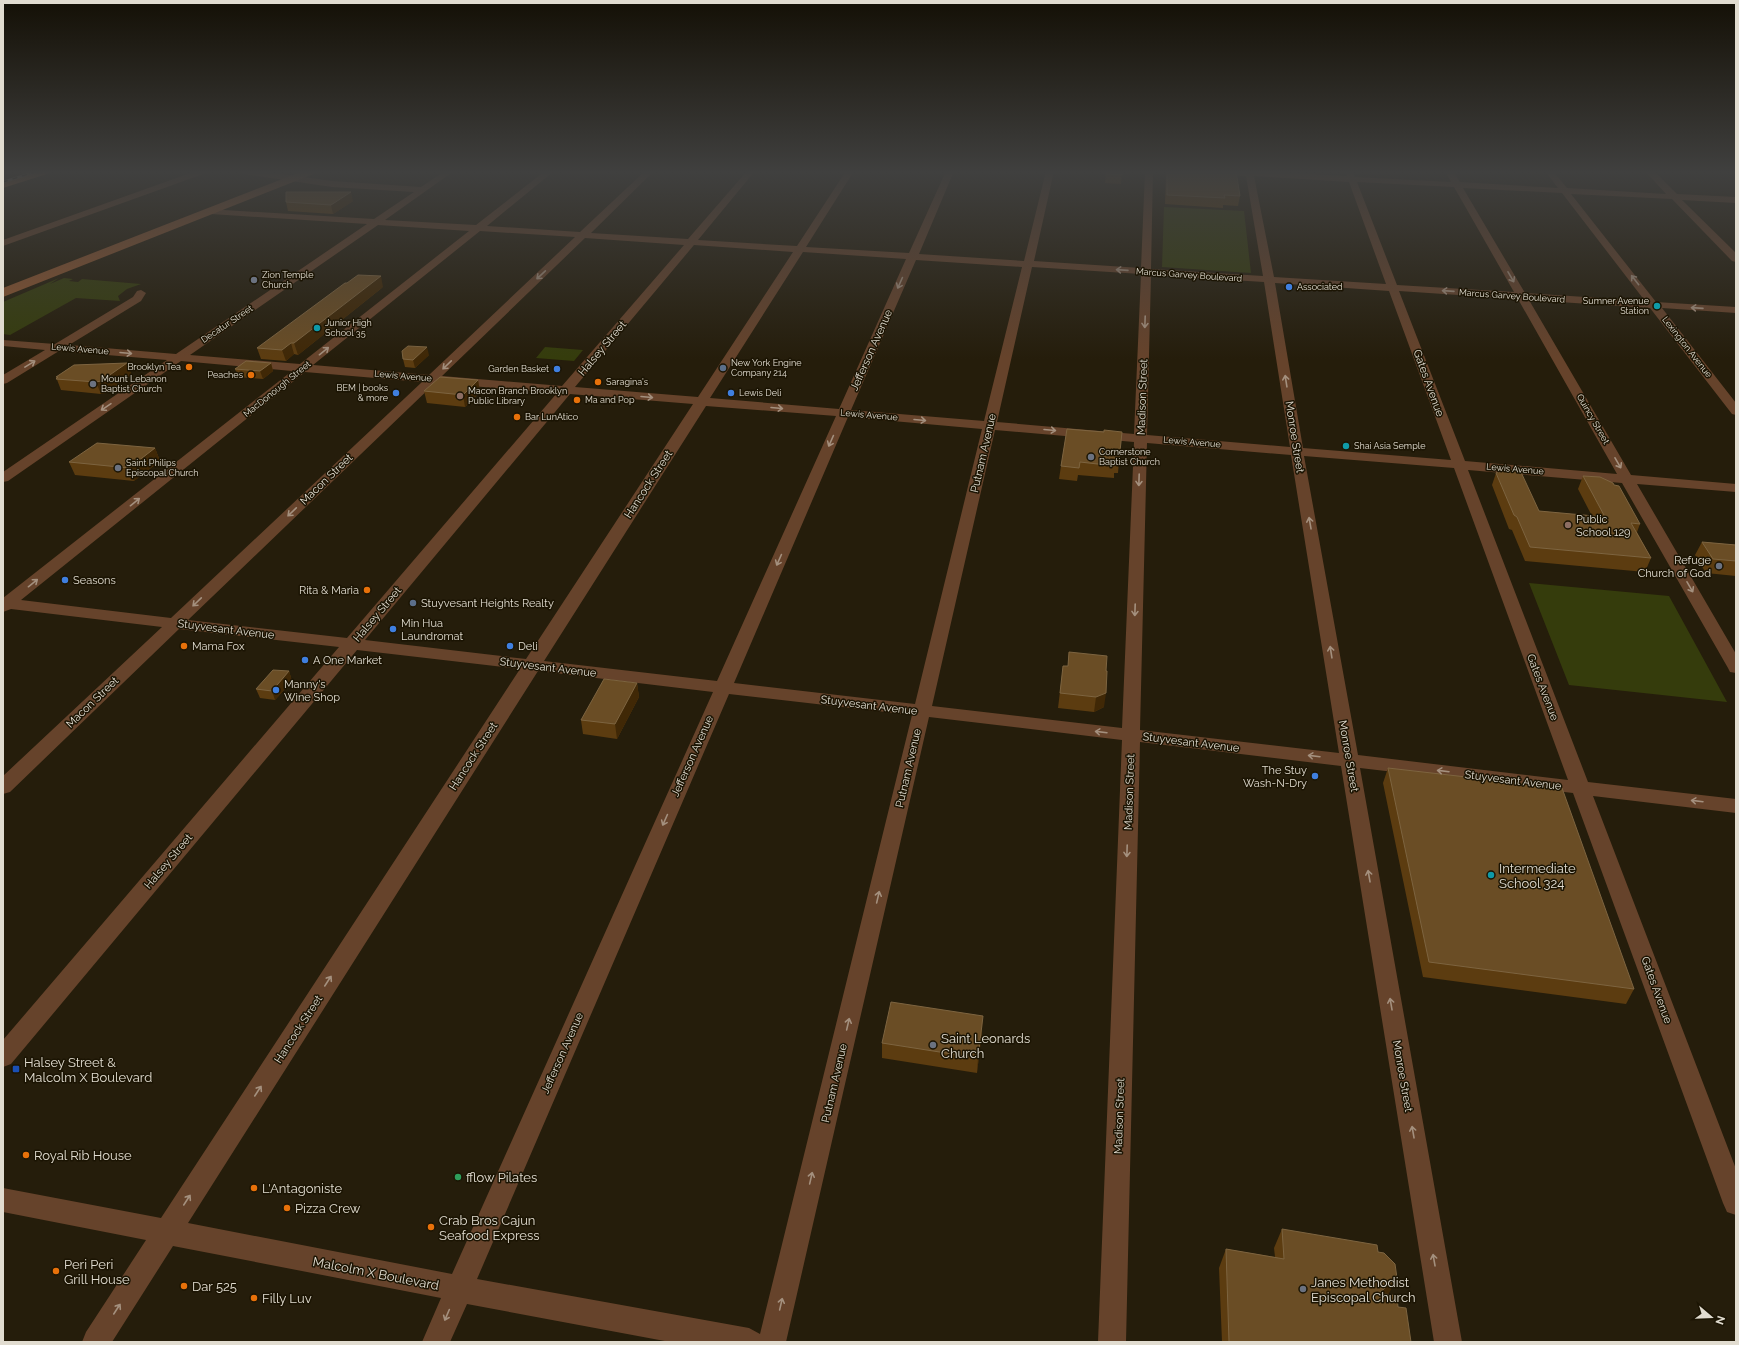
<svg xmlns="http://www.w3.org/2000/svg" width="1739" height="1345" viewBox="0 0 1739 1345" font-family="Raleway,sans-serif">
<rect width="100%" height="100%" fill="#251d0b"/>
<path fill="#353c0c" d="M 1164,207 L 1244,211 L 1251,273 L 1162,267 Z
M 59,278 L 50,284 L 64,278 L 73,279 L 69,281 L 78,282 L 82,279 L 141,284 L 127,289 L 118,296 L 120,301 L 76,298 L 10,335 L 3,334 L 3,302 Z
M 545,347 L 583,350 L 574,361 L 536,358 Z
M 1529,583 L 1669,596 L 1727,702 L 1569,685 Z"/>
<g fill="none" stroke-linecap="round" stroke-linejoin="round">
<path fill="#66432b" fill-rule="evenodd" d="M 196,171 L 207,171 L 206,173 L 3,246 L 3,240 Z
M 240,171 L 260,171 L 332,181 L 421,187 L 445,171 L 454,171 L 385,220 L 476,225 L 545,171 L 554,171 L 487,226 L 580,232 L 645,171 L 654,171 L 591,233 L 688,239 L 747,171 L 755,171 L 698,240 L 797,246 L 846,171 L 854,171 L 806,247 L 909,253 L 946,171 L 954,171 L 919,254 L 1024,261 L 1046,171 L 1054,171 L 1034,261 L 1141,268 L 1145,171 L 1153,171 L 1151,269 L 1263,276 L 1246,176 L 1202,174 L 1198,171 L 1253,171 L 1347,176 L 1345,171 L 1353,171 L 1355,177 L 1451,182 L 1445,171 L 1453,171 L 1460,182 L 1558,188 L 1545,171 L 1553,171 L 1567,188 L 1666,194 L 1645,171 L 1654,171 L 1677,194 L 1736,197 L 1736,203 L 1682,200 L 1736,253 L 1736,262 L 1732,261 L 1672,199 L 1571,194 L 1656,302 L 1736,307 L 1736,313 L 1662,308 L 1736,403 L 1736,415 L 1732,414 L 1650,308 L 1529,300 L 1631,475 L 1736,484 L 1736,492 L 1637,484 L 1736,654 L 1736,673 L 1730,672 L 1728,668 L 1622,483 L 1468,470 L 1588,782 L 1736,799 L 1736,813 L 1593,796 L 1736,1169 L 1736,1215 L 1727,1212 L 1723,1203 L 1573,793 L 1360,768 L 1462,1342 L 1434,1342 L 1341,766 L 1140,742 L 1126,1342 L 1098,1342 L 1122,740 L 929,717 L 786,1342 L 670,1342 L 467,1304 L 450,1342 L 422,1342 L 441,1298 L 173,1246 L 112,1342 L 82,1342 L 86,1332 L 146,1240 L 3,1212 L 3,1188 L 161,1218 L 520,669 L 357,650 L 11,1064 L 3,1067 L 3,1040 L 339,647 L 179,629 L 10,792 L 3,794 L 3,776 L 162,627 L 11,609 L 3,612 L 3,598 L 292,371 L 181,361 L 8,481 L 3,482 L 3,472 L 167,360 L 59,351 L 7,383 L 3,384 L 3,375 L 45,350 L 3,346 L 3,340 L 55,344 L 133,297 L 137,291 L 141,290 L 146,293 L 141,301 L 69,345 L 176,354 L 367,224 L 211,214 L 208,213 L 206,211 L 208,209 L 374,219 L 414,192 L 332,187 L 244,174 ZM 1254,176 L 1349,182 L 1386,284 L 1274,277 ZM 1357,182 L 1454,187 L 1514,292 L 1397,285 ZM 1463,188 L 1562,193 L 1645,301 L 1525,293 ZM 378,225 L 469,231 L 300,364 L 190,355 ZM 480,231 L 575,237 L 429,375 L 313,365 ZM 585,238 L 684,245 L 562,386 L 442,376 ZM 694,245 L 793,252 L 698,397 L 575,387 ZM 803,252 L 906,259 L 839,409 L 710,398 ZM 916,260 L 1022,267 L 984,421 L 851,410 ZM 1032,267 L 1141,274 L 1134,434 L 997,422 ZM 1151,275 L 1264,282 L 1290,447 L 1147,435 ZM 1275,283 L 1389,291 L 1451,460 L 1303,448 ZM 1399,291 L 1518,299 L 1617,474 L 1465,461 ZM 305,372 L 422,382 L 171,618 L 21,600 ZM 435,383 L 557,393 L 347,638 L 188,620 ZM 570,394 L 693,404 L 526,659 L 365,640 ZM 706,406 L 836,416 L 717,681 L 544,661 ZM 848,417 L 982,429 L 915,704 L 734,683 ZM 995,430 L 1134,442 L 1122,728 L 932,706 ZM 1147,443 L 1291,455 L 1339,753 L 1140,730 ZM 1304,456 L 1454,468 L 1568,780 L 1358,755 ZM 538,671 L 713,692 L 452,1274 L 188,1223 ZM 729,694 L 912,715 L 760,1334 L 749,1328 L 477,1279 Z"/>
<path fill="#8e5630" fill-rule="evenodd" d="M 303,171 L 317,171 L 316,173 L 3,297 L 3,288 Z"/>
<path fill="#ad6531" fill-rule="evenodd" d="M 36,171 L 51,171 L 50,173 L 3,188 L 3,181 Z"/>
<g stroke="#9c9687" stroke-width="2.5">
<path id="rail" d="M 3,182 L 38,171"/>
</g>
<use href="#rail" stroke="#1b1403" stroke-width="1.5" stroke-dasharray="5" stroke-linecap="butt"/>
</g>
<path fill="#5c3c10" d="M 567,171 L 606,171 L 602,174 L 567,172 Z
M 1106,171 L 1122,171 L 1121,184 L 1105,183 Z
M 1166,171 L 1236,171 L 1240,196 L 1238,206 L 1223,205 L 1223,208 L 1165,204 Z
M 353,201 L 333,214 L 288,211 L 286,202 Z
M 383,287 L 298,355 L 294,354 L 286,361 L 261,359 L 257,348 Z
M 429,355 L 415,368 L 405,367 L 403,359 Z
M 271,363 L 273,371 L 263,379 L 238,377 L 235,369 Z
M 132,375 L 106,393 L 101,394 L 61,390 L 56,377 Z
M 478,380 L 480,392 L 465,407 L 427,403 L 424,391 Z
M 1067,429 L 1119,461 L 1118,473 L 1114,473 L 1114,478 L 1078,475 L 1077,481 L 1059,479 L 1061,466 Z
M 155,448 L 160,461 L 134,481 L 75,475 L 69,462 Z
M 1496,473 L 1539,511 L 1592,516 L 1578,489 L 1583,476 L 1640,524 L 1637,532 L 1651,558 L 1645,572 L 1525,561 L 1512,530 L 1509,529 L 1492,485 Z
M 1702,542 L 1736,545 L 1736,576 L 1706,573 L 1695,555 Z
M 1069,652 L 1104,707 L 1094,712 L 1058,708 L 1063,666 L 1068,666 Z
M 289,671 L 292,681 L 275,700 L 260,698 L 256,689 Z
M 637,683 L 639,697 L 617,739 L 583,734 L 581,720 Z
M 1388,768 L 1634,989 L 1626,1004 L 1423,977 L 1383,783 Z
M 982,1031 L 977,1073 L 882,1058 L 882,1043 Z
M 1282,1229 L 1378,1252 L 1388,1295 L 1398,1307 L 1411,1342 L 1222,1342 L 1219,1268 L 1226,1249 L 1275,1257 L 1274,1248 Z"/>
<path fill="#402806" d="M 602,171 L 606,171 L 602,174 Z
M 351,192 L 353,201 L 333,214 L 331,205 Z
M 381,276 L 383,287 L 298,355 L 294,343 Z
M 291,343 L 294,354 L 286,361 L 282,350 Z
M 427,347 L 429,355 L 415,368 L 413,360 Z
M 127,363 L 132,375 L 106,393 L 101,394 L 96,382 Z
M 271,363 L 273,371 L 263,379 L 260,371 Z
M 478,380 L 480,392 L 465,407 L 463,395 Z
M 155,448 L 160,461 L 134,481 L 129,468 Z
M 289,671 L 292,681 L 275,700 L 272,691 Z
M 637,683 L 639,697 L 617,739 L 615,724 Z
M 1106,693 L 1104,707 L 1094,712 L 1096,697 Z
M 983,1016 L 982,1031 L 977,1073 L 978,1058 Z
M 1397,1278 L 1387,1297 L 1379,1293 Z"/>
<path fill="#6a4d25" stroke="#7d6440" d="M 1106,171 L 1122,171 L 1122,175 L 1106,174 Z
M 1167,171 L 1236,171 L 1240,196 L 1224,195 L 1225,198 L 1167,195 Z
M 286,192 L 351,192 L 331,205 L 286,202 Z
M 358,275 L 381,276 L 294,343 L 291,343 L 282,350 L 257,348 L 345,283 L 347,283 Z
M 408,346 L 427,347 L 413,360 L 403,359 L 402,351 Z
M 246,361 L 271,363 L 260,371 L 235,369 Z
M 127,363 L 101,381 L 96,382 L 56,379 L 58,377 L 56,377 L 74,365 Z
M 440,377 L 478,380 L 463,395 L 424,391 Z
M 1067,429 L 1104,432 L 1104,430 L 1122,432 L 1119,461 L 1116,460 L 1115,466 L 1080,462 L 1079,468 L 1061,466 Z
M 97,443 L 155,448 L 129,468 L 69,462 Z
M 1503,469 L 1520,470 L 1539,511 L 1605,517 L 1583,476 L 1600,477 L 1613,483 L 1614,485 L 1619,486 L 1640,524 L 1631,523 L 1651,558 L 1530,547 L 1517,517 L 1514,515 L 1496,473 Z
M 1702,542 L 1736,545 L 1736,561 L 1713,559 Z
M 1069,652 L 1107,656 L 1106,671 L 1107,671 L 1106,693 L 1096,697 L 1060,693 L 1063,666 L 1068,666 Z
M 273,670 L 289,671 L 272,691 L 256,689 Z
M 604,679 L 637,683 L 615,724 L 581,720 Z
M 1388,768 L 1562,788 L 1634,989 L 1429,962 Z
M 891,1002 L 983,1016 L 978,1058 L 882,1043 Z
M 1282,1229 L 1377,1245 L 1378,1252 L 1384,1253 L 1395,1264 L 1397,1278 L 1379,1293 L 1397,1296 L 1398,1307 L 1406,1308 L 1411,1342 L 1229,1342 L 1226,1249 L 1284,1259 Z"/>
<defs><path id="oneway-shaft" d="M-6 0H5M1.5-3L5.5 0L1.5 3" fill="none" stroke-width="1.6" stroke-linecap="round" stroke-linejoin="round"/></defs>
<g stroke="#a4907e">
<use href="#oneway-shaft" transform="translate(1122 270) rotate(-176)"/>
<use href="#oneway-shaft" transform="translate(541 275) rotate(137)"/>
<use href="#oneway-shaft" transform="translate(1511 277) rotate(60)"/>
<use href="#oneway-shaft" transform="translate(1635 280) rotate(-128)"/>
<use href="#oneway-shaft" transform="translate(900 283) rotate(114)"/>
<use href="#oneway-shaft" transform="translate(1448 291) rotate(-176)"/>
<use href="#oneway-shaft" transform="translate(1697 308) rotate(-176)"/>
<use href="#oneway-shaft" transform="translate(1145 322) rotate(92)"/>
<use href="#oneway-shaft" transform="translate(324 351) rotate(-39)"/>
<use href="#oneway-shaft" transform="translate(126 353) rotate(5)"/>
<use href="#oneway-shaft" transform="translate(30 364) rotate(-31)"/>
<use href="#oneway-shaft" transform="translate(447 365) rotate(136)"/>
<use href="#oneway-shaft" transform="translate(1286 381) rotate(-99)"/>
<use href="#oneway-shaft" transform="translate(647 397) rotate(5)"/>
<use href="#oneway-shaft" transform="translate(106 407) rotate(146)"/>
<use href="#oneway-shaft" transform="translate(777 408) rotate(5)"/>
<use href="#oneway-shaft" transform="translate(920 420) rotate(5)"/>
<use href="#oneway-shaft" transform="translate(1050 430) rotate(5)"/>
<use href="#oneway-shaft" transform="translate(831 441) rotate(114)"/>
<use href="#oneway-shaft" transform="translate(1618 463) rotate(60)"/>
<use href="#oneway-shaft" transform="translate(1139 480) rotate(92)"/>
<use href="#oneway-shaft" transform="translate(135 502) rotate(-39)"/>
<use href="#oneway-shaft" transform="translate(292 512) rotate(136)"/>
<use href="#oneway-shaft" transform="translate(1310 523) rotate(-100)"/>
<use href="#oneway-shaft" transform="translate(779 560) rotate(114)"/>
<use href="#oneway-shaft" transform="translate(33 583) rotate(-39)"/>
<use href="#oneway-shaft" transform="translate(1690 587) rotate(60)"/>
<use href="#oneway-shaft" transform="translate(197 602) rotate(136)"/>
<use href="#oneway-shaft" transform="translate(1135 610) rotate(92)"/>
<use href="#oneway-shaft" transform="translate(1331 652) rotate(-99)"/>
<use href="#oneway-shaft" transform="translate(1101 732) rotate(-173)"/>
<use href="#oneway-shaft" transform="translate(1314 756) rotate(-173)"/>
<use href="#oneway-shaft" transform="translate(1443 771) rotate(-173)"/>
<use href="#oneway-shaft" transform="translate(1697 801) rotate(-173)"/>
<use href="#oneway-shaft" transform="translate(665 820) rotate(114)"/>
<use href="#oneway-shaft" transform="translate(1127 851) rotate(92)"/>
<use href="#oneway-shaft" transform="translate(1369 876) rotate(-100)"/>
<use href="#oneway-shaft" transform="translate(878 897) rotate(-77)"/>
<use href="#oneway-shaft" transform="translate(328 981) rotate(-57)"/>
<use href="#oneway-shaft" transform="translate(1391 1004) rotate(-100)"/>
<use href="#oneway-shaft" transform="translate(848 1024) rotate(-77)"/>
<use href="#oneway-shaft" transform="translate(258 1091) rotate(-57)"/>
<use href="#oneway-shaft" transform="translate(1413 1132) rotate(-100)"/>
<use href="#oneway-shaft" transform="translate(811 1178) rotate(-77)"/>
<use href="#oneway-shaft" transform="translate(187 1200) rotate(-57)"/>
<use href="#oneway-shaft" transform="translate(1434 1260) rotate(-100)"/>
<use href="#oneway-shaft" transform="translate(781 1304) rotate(-77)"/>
<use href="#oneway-shaft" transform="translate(117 1309) rotate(-57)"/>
<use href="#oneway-shaft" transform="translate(447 1315) rotate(113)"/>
</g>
<linearGradient id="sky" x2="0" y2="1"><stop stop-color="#141006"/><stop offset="0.48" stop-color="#40403f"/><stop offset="1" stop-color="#40403f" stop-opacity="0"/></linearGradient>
<rect width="1739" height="359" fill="url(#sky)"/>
<g fill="#6b7280" stroke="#1b1403" stroke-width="1.5">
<circle cx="254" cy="280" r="4"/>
<circle cx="93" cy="384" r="4"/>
<circle cx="1091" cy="457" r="4"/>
<circle cx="118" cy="468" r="4"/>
<circle cx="1719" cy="566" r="4"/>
<circle cx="933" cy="1045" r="4"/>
<circle cx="1303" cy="1289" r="4"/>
</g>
<g fill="#3f7fe0" stroke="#1b1403" stroke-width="1.5">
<circle cx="1289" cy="287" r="4"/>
<circle cx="557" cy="369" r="4"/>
<circle cx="396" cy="393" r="4"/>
<circle cx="731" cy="393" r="4"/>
<circle cx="65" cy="580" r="4"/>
<circle cx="393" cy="629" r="4"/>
<circle cx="510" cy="646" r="4"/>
<circle cx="305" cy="660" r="4"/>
<circle cx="276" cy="690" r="4"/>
<circle cx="1315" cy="776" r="4"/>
</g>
<g fill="#0f9aa8" stroke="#1b1403" stroke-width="1.5">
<circle cx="1657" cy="306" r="4"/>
<circle cx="317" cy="328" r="4"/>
<circle cx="1346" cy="446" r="4"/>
<circle cx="1491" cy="875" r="4"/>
</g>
<g fill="#e8710a" stroke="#1b1403" stroke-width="1.5">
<circle cx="189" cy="367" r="4"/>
<circle cx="251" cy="375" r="4"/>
<circle cx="598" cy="382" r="4"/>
<circle cx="577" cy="400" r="4"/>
<circle cx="517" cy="417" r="4"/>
<circle cx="367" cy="590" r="4"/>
<circle cx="184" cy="646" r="4"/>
<circle cx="26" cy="1155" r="4"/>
<circle cx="254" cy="1188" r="4"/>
<circle cx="287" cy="1208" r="4"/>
<circle cx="431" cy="1227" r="4"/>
<circle cx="56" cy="1271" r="4"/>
<circle cx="184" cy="1286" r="4"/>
<circle cx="254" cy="1298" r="4"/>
</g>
<g fill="#5c6f8a" stroke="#1b1403" stroke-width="1.5">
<circle cx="723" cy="368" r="4"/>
<circle cx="413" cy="603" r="4"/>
</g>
<g fill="#8d6e63" stroke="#1b1403" stroke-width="1.5">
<circle cx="460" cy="396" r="4"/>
<circle cx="1568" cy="525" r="4"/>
</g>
<rect fill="#1a4fb4" stroke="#1b1403" stroke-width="1.5" x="12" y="1065" width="8" height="8" rx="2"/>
<circle fill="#2e9e5b" stroke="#1b1403" stroke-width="1.5" cx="458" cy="1177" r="4"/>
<g text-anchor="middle" stroke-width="3" stroke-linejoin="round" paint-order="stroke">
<g font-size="9" fill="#e1dcd0" stroke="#1b1403" text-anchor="start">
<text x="262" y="278">Zion Temple<tspan x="262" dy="10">Church</tspan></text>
<text x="1297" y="290">Associated</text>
<text x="1649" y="304" text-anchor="end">Sumner Avenue<tspan x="1649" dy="10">Station</tspan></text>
<text x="325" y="326">Junior High<tspan x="325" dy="10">School 35</tspan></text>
<text x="731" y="366">New York Engine<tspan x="731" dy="10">Company 214</tspan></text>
<text x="181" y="370" text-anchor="end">Brooklyn Tea</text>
<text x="549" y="372" text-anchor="end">Garden Basket</text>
<text x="243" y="378" text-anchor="end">Peaches</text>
<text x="101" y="382">Mount Lebanon<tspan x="101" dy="10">Baptist Church</tspan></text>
<text x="606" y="385">Saragina's</text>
<text x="388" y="391" text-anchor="end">BEM | books<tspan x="388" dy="10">&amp; more</tspan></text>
<text x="468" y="394">Macon Branch Brooklyn<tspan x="468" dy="10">Public Library</tspan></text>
<text x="739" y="396">Lewis Deli</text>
<text x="585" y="403">Ma and Pop</text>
<text x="525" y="420">Bar LunAtico</text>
<text x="1354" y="449">Shai Asia Semple</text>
<text x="1099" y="455">Cornerstone<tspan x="1099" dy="10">Baptist Church</tspan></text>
<text x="126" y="466">Saint Philips<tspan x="126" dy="10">Episcopal Church</tspan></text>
</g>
<g font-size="9" fill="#e1dcd0" stroke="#1b1403">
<text transform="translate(1189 275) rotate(4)" y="3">Marcus Garvey Boulevard</text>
<text transform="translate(1512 296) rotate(4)" y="3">Marcus Garvey Boulevard</text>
<text transform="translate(227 324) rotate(-34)" y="3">Decatur Street</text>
<text transform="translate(1687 347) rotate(52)" y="3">Lexington Avenue</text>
<text transform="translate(80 349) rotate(5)" y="3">Lewis Avenue</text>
<text transform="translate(403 376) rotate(5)" y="3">Lewis Avenue</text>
<text transform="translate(277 389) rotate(-39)" y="3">MacDonough Street</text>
<text transform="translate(869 415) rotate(5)" y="3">Lewis Avenue</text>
<text transform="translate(1593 419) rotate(60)" y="3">Quincy Street</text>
<text transform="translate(1192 442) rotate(5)" y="3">Lewis Avenue</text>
<text transform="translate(1515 469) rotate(5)" y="3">Lewis Avenue</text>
</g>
<g font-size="11" fill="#e1dcd0" stroke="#1b1403">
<text transform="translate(602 348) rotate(-50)" y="4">Halsey Street</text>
<text transform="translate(871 350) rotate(-66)" y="4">Jefferson Avenue</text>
<text transform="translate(1429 383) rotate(70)" y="4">Gates Avenue</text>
<text transform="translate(1142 397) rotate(-88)" y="4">Madison Street</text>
<text transform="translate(1295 437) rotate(81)" y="4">Monroe Street</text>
<text transform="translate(983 453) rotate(-77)" y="4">Putnam Avenue</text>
<text transform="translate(326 479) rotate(-44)" y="4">Macon Street</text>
<text transform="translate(648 484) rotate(-57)" y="4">Hancock Street</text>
<text transform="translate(377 614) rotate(-50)" y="4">Halsey Street</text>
<text transform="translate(226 629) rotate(7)" y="4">Stuyvesant Avenue</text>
<text transform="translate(548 667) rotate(7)" y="4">Stuyvesant Avenue</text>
<text transform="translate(1543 687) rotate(69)" y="4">Gates Avenue</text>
<text transform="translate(92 702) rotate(-44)" y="4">Macon Street</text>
<text transform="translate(869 705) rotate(7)" y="4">Stuyvesant Avenue</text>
<text transform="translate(1191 742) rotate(7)" y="4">Stuyvesant Avenue</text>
<text transform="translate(473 756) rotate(-57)" y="4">Hancock Street</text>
<text transform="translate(692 756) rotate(-66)" y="4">Jefferson Avenue</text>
<text transform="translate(1349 756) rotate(80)" y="4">Monroe Street</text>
<text transform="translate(908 768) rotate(-77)" y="4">Putnam Avenue</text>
<text transform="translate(1513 780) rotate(7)" y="4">Stuyvesant Avenue</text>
<text transform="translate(1129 792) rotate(-88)" y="4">Madison Street</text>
<text transform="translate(168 861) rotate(-50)" y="4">Halsey Street</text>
<text transform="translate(1657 990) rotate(70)" y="4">Gates Avenue</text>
<text transform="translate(298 1029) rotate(-57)" y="4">Hancock Street</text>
<text transform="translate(562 1053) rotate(-66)" y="4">Jefferson Avenue</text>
<text transform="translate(1403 1076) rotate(80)" y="4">Monroe Street</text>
<text transform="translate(834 1083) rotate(-77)" y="4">Putnam Avenue</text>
<text transform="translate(1119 1116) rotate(-88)" y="4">Madison Street</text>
</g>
<g font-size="11" fill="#e1dcd0" stroke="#1b1403" text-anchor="start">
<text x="1576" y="523">Public<tspan x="1576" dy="13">School 129</tspan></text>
<text x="1711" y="564" text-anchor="end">Refuge<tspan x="1711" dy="13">Church of God</tspan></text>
<text x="73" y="584">Seasons</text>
<text x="359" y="594" text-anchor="end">Rita &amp; Maria</text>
<text x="421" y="607">Stuyvesant Heights Realty</text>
<text x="401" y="627">Min Hua<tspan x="401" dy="13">Laundromat</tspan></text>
<text x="192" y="650">Mama Fox</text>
<text x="518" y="650">Deli</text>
<text x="313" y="664">A One Market</text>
<text x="284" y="688">Manny's<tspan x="284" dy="13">Wine Shop</tspan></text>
<text x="1307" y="774" text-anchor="end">The Stuy<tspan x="1307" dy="13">Wash-N-Dry</tspan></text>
</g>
<g font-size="13" fill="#e1dcd0" stroke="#1b1403" text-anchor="start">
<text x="1499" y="873">Intermediate<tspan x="1499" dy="15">School 324</tspan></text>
<text x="941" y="1043">Saint Leonards<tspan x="941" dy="15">Church</tspan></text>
<text x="24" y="1067">Halsey Street &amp;<tspan x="24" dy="15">Malcolm X Boulevard</tspan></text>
<text x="34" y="1160">Royal Rib House</text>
<text x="466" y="1182">fflow Pilates</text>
<text x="262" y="1193">L'Antagoniste</text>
<text x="295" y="1213">Pizza Crew</text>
<text x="439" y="1225">Crab Bros Cajun<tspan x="439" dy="15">Seafood Express</tspan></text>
<text x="64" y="1269">Peri Peri<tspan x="64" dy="15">Grill House</tspan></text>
<text x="1311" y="1287">Janes Methodist<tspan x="1311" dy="15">Episcopal Church</tspan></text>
<text x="192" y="1291">Dar 525</text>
<text x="262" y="1303">Filly Luv</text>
</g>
<g font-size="13" fill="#e1dcd0" stroke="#1b1403">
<text transform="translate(376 1273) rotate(11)" y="5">Malcolm X Boulevard</text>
</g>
</g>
<rect width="1739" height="1345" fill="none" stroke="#e1dcd0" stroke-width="8"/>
<g transform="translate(1711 1317) rotate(109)" stroke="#1b1403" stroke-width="3" paint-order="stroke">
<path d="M0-3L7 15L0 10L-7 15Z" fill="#e1dcd0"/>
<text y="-6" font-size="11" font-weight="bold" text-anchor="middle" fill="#e1dcd0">N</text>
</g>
</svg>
